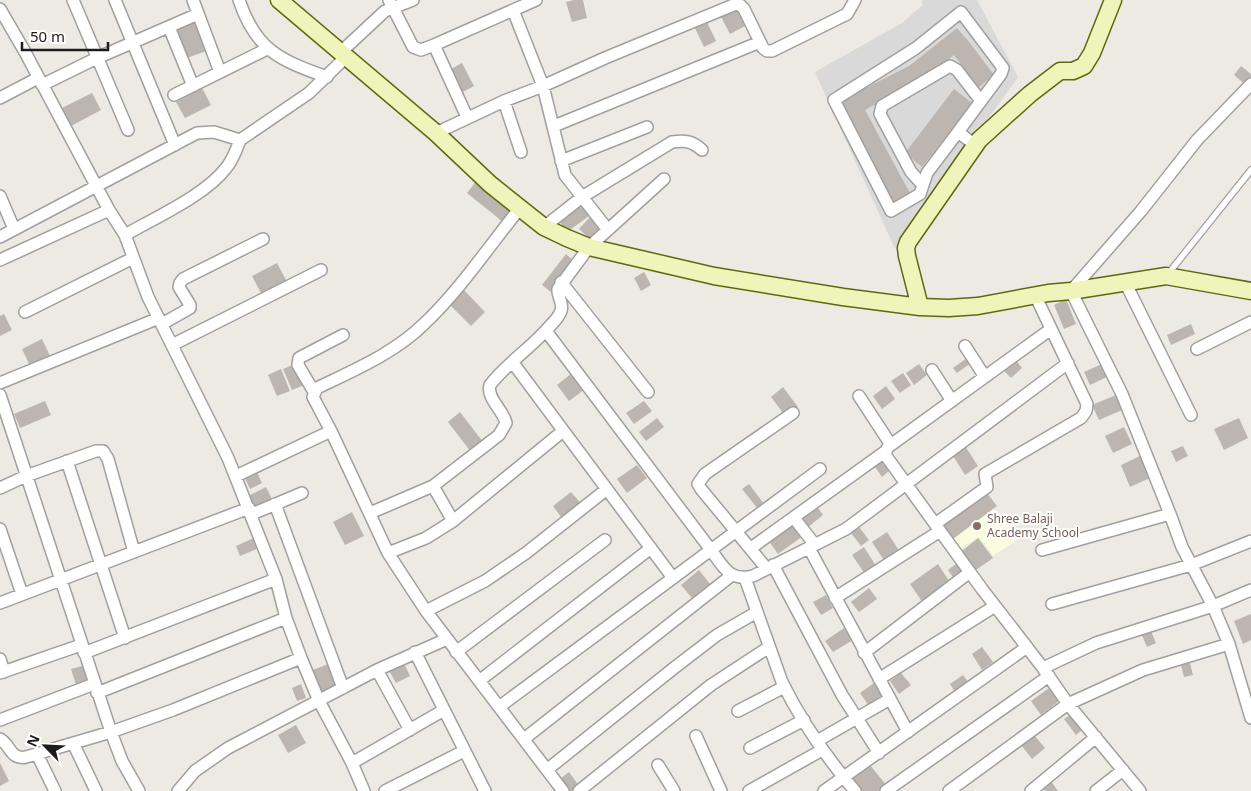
<svg xmlns="http://www.w3.org/2000/svg" width="1251" height="791" viewBox="0 0 1251 791" font-family="'Noto Sans',sans-serif">
<rect width="100%" height="100%" fill="#edeae3"/>
<path fill="#dad9d9" d="M 921,0 L 977,0 L 1018,77 L 895,249 L 815,72 L 902,23 L 923,5 Z"/>
<path fill="#fbfcdd" d="M 984,492 L 996,514 L 1000,513 L 1011,530 L 1014,530 L 1018,539 L 993,556 L 979,537 L 960,549 L 943,522 Z"/>
<path fill="#bdb6b0" d="M 574,0 L 583,0 L 587,18 L 572,22 L 566,2 Z
M 737,6 L 747,25 L 730,34 L 720,15 Z
M 198,20 L 209,50 L 184,59 L 174,29 Z
M 706,20 L 716,41 L 704,47 L 694,26 Z
M 957,28 L 970,43 L 994,75 L 978,88 L 954,55 L 921,80 L 865,110 L 911,195 L 893,205 L 838,102 L 909,66 Z
M 462,63 L 474,86 L 461,93 L 449,70 Z
M 1241,66 L 1251,74 L 1251,81 L 1247,86 L 1234,75 Z
M 202,88 L 211,105 L 185,118 L 176,102 Z
M 954,89 L 972,103 L 922,167 L 905,153 Z
M 92,93 L 101,110 L 71,126 L 62,108 Z
M 477,180 L 514,209 L 503,222 L 467,193 Z
M 580,202 L 589,216 L 567,232 L 557,218 Z
M 591,216 L 603,226 L 591,240 L 579,229 Z
M 566,254 L 575,262 L 551,292 L 542,285 Z
M 277,263 L 288,284 L 263,297 L 252,276 Z
M 644,272 L 651,285 L 641,291 L 634,278 Z
M 463,289 L 485,312 L 471,326 L 449,304 Z
M 1066,299 L 1076,324 L 1064,329 L 1054,305 Z
M 4,314 L 12,330 L 0,336 L 0,316 Z
M 1191,324 L 1195,334 L 1171,345 L 1167,335 Z
M 42,339 L 51,358 L 31,368 L 22,349 Z
M 967,358 L 971,363 L 957,373 L 953,368 Z
M 1015,359 L 1022,368 L 1011,378 L 1003,370 Z
M 1104,363 L 1109,376 L 1090,385 L 1084,372 Z
M 295,364 L 304,385 L 292,390 L 283,369 Z
M 919,364 L 927,375 L 914,385 L 906,373 Z
M 281,369 L 290,391 L 277,396 L 268,375 Z
M 572,373 L 585,389 L 569,401 L 557,385 Z
M 903,373 L 911,385 L 900,393 L 891,381 Z
M 886,386 L 895,399 L 882,409 L 873,396 Z
M 783,387 L 798,407 L 786,417 L 771,397 Z
M 1116,395 L 1122,410 L 1099,420 L 1092,405 Z
M 45,401 L 51,415 L 20,428 L 14,414 Z
M 644,401 L 652,411 L 634,424 L 626,413 Z
M 460,412 L 483,442 L 471,452 L 448,422 Z
M 657,418 L 664,427 L 646,441 L 639,432 Z
M 1239,418 L 1248,438 L 1224,450 L 1214,429 Z
M 1124,427 L 1132,444 L 1113,453 L 1105,436 Z
M 965,446 L 978,466 L 965,475 L 952,454 Z
M 1183,446 L 1188,456 L 1176,462 L 1171,451 Z
M 1140,456 L 1150,478 L 1130,487 L 1121,465 Z
M 881,459 L 889,471 L 882,477 L 873,464 Z
M 637,465 L 647,478 L 627,493 L 617,479 Z
M 256,470 L 262,483 L 250,489 L 244,476 Z
M 749,484 L 764,504 L 758,509 L 742,489 Z
M 266,487 L 272,499 L 254,508 L 248,496 Z
M 571,492 L 583,506 L 564,521 L 553,506 Z
M 987,493 L 997,506 L 953,539 L 943,526 Z
M 816,505 L 823,515 L 807,528 L 799,517 Z
M 352,512 L 364,536 L 345,545 L 333,522 Z
M 793,522 L 803,536 L 778,554 L 768,540 Z
M 856,523 L 869,540 L 861,546 L 848,529 Z
M 887,532 L 900,552 L 885,562 L 872,542 Z
M 256,537 L 261,547 L 240,556 L 236,546 Z
M 978,538 L 993,558 L 976,570 L 962,551 Z
M 864,547 L 876,566 L 865,574 L 852,555 Z
M 961,560 L 968,569 L 955,580 L 948,570 Z
M 938,564 L 951,584 L 923,603 L 910,584 Z
M 699,570 L 710,584 L 692,598 L 681,585 Z
M 869,588 L 877,599 L 859,612 L 851,602 Z
M 826,595 L 833,608 L 821,615 L 813,602 Z
M 1251,614 L 1251,640 L 1243,644 L 1234,621 Z
M 847,626 L 853,640 L 833,652 L 825,641 Z
M 1150,629 L 1156,643 L 1147,647 L 1141,633 Z
M 982,647 L 993,662 L 982,670 L 972,654 Z
M 403,661 L 410,676 L 396,683 L 388,669 Z
M 331,663 L 340,684 L 319,693 L 310,671 Z
M 1190,663 L 1193,675 L 1184,677 L 1181,665 Z
M 86,665 L 92,683 L 77,688 L 71,669 Z
M 901,673 L 911,685 L 899,694 L 890,681 Z
M 963,675 L 968,682 L 955,692 L 950,684 Z
M 874,683 L 883,696 L 869,706 L 860,693 Z
M 301,684 L 306,698 L 297,701 L 292,688 Z
M 1049,688 L 1059,701 L 1041,715 L 1031,701 Z
M 1072,714 L 1083,729 L 1076,735 L 1064,719 Z
M 296,725 L 306,743 L 288,753 L 278,735 Z
M 1034,735 L 1045,748 L 1032,759 L 1021,745 Z
M 0,763 L 9,781 L 0,786 Z
M 869,764 L 887,786 L 880,791 L 861,791 L 851,779 Z
M 569,772 L 579,786 L 572,791 L 569,791 L 560,779 Z
M 1050,780 L 1058,791 L 1045,791 L 1042,787 Z"/>
<g fill="none" stroke-linecap="round" stroke-linejoin="round">
<g stroke="#a0a0a0" stroke-width="8">
<path id="lane" d="M 1168,274 L 1251,170"/>
</g>
<g stroke="#a0a0a0" stroke-width="14">
<path id="street" d="M 73,0 L 128,130
M 115,0 L 175,145
M 193,0 L 220,72
M 239,0 C 256,50 279,60 327,77
M 389,0 L 413,47 L 421,50 L 434,45 L 467,117
M 0,9 L 25,52 L 109,210 L 125,235 L 148,297 L 228,458 L 276,579 L 286,618 L 301,658 L 319,701 L 352,763 L 364,791
M 513,10 L 543,86 L 565,175 L 608,230
M 169,27 L 193,86
M 434,45 L 536,0
M 342,51 L 385,11 L 413,0
M 1251,84 L 1197,140 L 1141,211 L 1071,291 L 1122,394 L 1170,514 L 1182,547 L 1213,606 L 1229,644 L 1251,718
M 42,85 L 97,58 L 198,14
M 174,95 L 267,49
M 0,98 L 38,78
M 504,101 L 521,152
M 554,126 L 760,42
M 958,132 L 1001,74 L 1003,68 L 961,12 L 916,48 L 834,100 L 891,211 L 920,194 L 927,173 L 958,132 L 975,145
M 436,133 L 504,101 L 543,86 L 605,58 L 736,4 L 740,5 L 744,9 L 763,48 L 767,51 L 772,51 L 847,14 L 855,0
M 240,140 L 309,93 L 347,56
M 561,161 L 647,127
M 923,185 L 911,172 L 880,114 L 882,106 L 950,66 L 957,70 L 981,101
M 0,196 L 14,229
M 520,208 C 490,245 459,291 425,323 C 395,353 354,370 317,388 L 313,397 L 331,431 L 388,553 L 426,611 L 563,791
M 544,227 L 582,197 L 672,142 C 685,140 692,141 702,150
M 0,237 L 197,133 L 214,132 L 240,140 C 236,150 233,160 226,168 C 206,195 154,218 125,235
M 0,260 L 109,210
M 561,282 L 648,392
M 1125,282 L 1191,415
M 25,312 L 133,258
M 162,324 L 190,308 L 190,305 L 179,287 L 180,283 L 183,279 L 263,239
M 1051,329 L 888,447 L 886,451 L 886,456 L 982,589 L 1043,668 L 1068,704 L 1140,791
M 546,331 L 711,550 C 723,566 729,582 753,576 L 846,529 L 1068,363
M 172,345 L 321,270
M 965,346 L 985,377
M 1197,349 L 1251,322
M 513,363 L 673,578
M 932,370 L 952,401
M 0,383 L 159,318
M 314,392 L 298,365 L 299,358 L 343,335
M 0,395 L 111,732 L 122,761 L 139,791
M 859,396 L 891,445
M 67,461 L 125,638
M 236,476 L 331,431
M 433,486 L 453,521
M 0,488 L 26,476 L 96,451 L 103,451 L 108,459 L 134,552
M 275,504 L 343,688
M 370,513 L 433,486 L 499,435 L 506,423 C 504,411 486,398 490,385 C 506,364 531,348 549,327 C 553,323 559,317 561,311 C 564,303 557,297 558,289 L 589,247 L 664,179
M 252,514 L 302,493
M 794,518 L 815,545
M 935,524 L 987,487 L 985,474 L 1081,418 L 1086,411 L 1087,404 L 1035,295
M 0,529 L 22,594
M 751,548 L 886,451
M 809,548 L 908,732
M 1042,550 L 1170,514
M 388,553 L 426,538 L 453,521 L 563,431
M 773,565 L 842,695 L 879,753
M 767,569 L 701,489 L 698,484 L 705,474 L 793,413
M 745,578 L 782,682 C 801,721 827,758 855,791
M 835,598 L 940,531
M 0,603 L 249,508
M 1052,604 L 1191,565 L 1251,541
M 426,611 L 485,581 L 526,553 L 607,489
M 415,652 L 485,791
M 456,652 L 605,540
M 84,653 L 276,579
M 864,653 L 970,572
M 0,659 L 4,672
M 1043,668 L 1096,643 L 1213,606 L 1251,590
M 377,670 L 410,730
M 0,673 L 81,645
M 879,679 L 995,606
M 479,681 L 651,548
M 97,693 L 286,618
M 499,707 L 820,469
M 738,711 L 784,687
M 0,720 L 94,684
M 696,736 L 721,791
M 0,739 C 11,745 10,760 26,757 L 111,732 L 173,710 L 301,658
M 524,739 L 732,575
M 817,741 L 890,699
M 73,743 L 96,791
M 750,748 L 804,720
M 37,754 L 55,791
M 352,763 L 444,710
M 658,765 L 674,791
M 548,769 L 674,668 L 717,635 L 757,612
M 178,791 L 195,771 L 228,748 L 377,670 L 447,639
M 385,791 L 464,751
M 579,791 L 711,685 L 769,647
M 749,791 L 822,750
M 824,791 L 1027,647
M 886,791 L 1049,676
M 949,791 L 1068,704 L 1143,670 L 1229,644
M 1031,791 L 1096,737
M 1096,791 L 1123,770"/>
</g>
<g stroke="#5d690d" stroke-width="19">
<path id="secondary" d="M 279,0 L 436,133 L 490,184 L 520,208 L 544,227 L 567,238 L 589,247 L 714,276 L 843,297 L 920,307 L 949,308 L 978,306 L 1048,293 L 1071,291 L 1166,276 L 1251,291
M 920,307 L 907,256 L 906,248 L 908,242 L 979,140 L 1030,94 L 1060,71 L 1073,71 L 1084,66 L 1092,53 L 1113,0"/>
</g>
<use href="#lane" stroke="#fff" stroke-width="5.5"/>
<use href="#street" stroke="#fff" stroke-width="11"/>
<use href="#secondary" stroke="#eff4ba" stroke-width="16"/>
</g>
<circle fill="#8d6e63" stroke="#fff" stroke-width="2" cx="977" cy="526" r="5"/>
<g text-anchor="middle" stroke-width="4" stroke-linejoin="round" paint-order="stroke">
<g font-size="12" fill="#785e54" stroke="#fff" text-anchor="start">
<text x="987" y="523">Shree Balaji<tspan x="987" dy="14">Academy School</tspan></text>
</g>
</g>
<g transform="translate(45 746) rotate(294)" stroke="#ffffff" stroke-width="4" paint-order="stroke">
<path d="M0-4L9 19L0 12L-9 19Z" fill="#1c1c1c"/>
<text y="-8" font-size="14" font-weight="bold" text-anchor="middle" fill="#1c1c1c">N</text>
</g>
<path d="M22 42v8h86v-8" fill="none" stroke="#1c1c1c" stroke-width="2.5"/>
<text x="30" y="42" font-size="15" fill="#1c1c1c" stroke="#ffffff" stroke-width="4" paint-order="stroke">50 m</text>
</svg>
